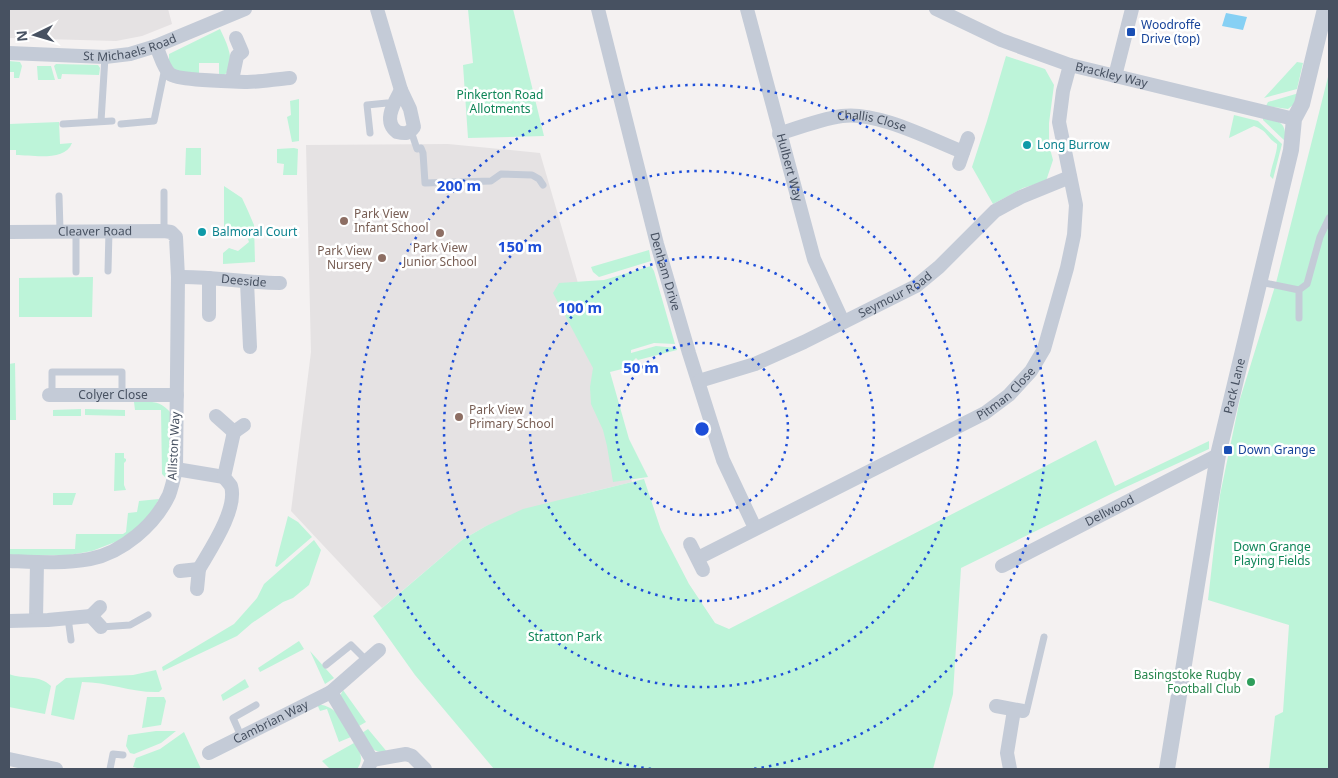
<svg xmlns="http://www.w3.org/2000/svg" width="1338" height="778" viewBox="0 0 1338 778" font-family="'Noto Sans',sans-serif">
<rect width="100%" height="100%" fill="#f4f1f1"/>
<path fill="#e5e2e3" d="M 9,9 L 168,9 L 172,24 L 142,36 L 116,41 L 9,38 Z
M 448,144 L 540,153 L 580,290 L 632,482 L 583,494 L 486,526 L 462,540 L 382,608 L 291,511 L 311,352 L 306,145 Z"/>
<path fill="#bdf4d9" d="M 468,9 L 513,9 L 544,136 L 468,138 L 463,65 L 473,63 Z
M 220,29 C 227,44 231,51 231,69 L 223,76 L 219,76 L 219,63 L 199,63 L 199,75 L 175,73 L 169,63 L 169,54 Z
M 1006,56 L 1045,69 L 1054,85 L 1049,123 L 1049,145 L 1053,160 L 1046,181 L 1023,188 L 993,204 L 972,167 L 987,121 Z
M 9,61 L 20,62 L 22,66 L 19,78 L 14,78 L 14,72 L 9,72 Z
M 1297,62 L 1303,63 L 1297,89 L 1264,98 Z
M 56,64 L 98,65 L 100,68 L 99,75 L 62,74 L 61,79 L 58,79 L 54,66 Z
M 37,66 L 51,66 L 55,80 L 38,80 Z
M 1329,73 L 1329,769 L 1269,769 L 1275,716 L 1283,712 L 1289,625 L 1208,600 L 1220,495 L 1240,399 L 1276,283 Z
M 1299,93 L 1298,101 L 1288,109 L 1266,106 L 1268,102 Z
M 299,99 L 299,141 L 292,142 L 287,117 L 291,115 L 290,101 Z
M 1234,115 L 1258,121 L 1282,144 L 1273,179 L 1270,176 C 1271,168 1278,150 1277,144 C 1266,137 1268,131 1254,126 L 1229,138 Z
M 1263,116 C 1279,121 1287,122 1285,141 L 1263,120 Z
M 59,122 L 60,144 L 72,143 C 65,162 32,155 16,155 L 16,150 L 9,150 L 9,124 Z
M 186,148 L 201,148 L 201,175 L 185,175 Z
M 294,148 L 298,149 L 297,175 L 283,175 L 284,164 L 277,163 L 277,149 Z
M 224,186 L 242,198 L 248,211 L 254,225 L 255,262 L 223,264 L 223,253 L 229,248 L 238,251 L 249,242 L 245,231 L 224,231 Z
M 649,250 L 651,261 L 599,277 L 593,272 L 591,267 Z
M 651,266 L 654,271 L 675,344 L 654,343 L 631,350 L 631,353 L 656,346 L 677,348 L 677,350 L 638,360 L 636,358 L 626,368 L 610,372 L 629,439 L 648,477 L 613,482 L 607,446 L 603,430 L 591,404 L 590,387 L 593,368 L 553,293 L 559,283 L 604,280 Z
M 93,277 L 92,317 L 19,317 L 19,278 Z
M 15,363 L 16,420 L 9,420 L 9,364 Z
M 134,402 C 151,402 159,399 171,413 L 169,470 L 167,479 L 162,474 L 161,410 L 135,410 Z
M 81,409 L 81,416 L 53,416 L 53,410 Z
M 85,409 L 125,410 L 125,416 L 85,415 Z
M 1096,440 L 1115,486 L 1209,441 L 1209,449 L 1113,493 L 961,568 L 953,694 L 933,769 L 494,769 L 415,675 L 373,616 L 462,540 L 486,526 L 523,509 L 644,479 L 661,530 L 689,584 L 715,623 L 729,629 Z
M 115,453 L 124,453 L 124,458 L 126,459 L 126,461 L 124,463 L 124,485 L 126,490 L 114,491 Z
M 53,493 L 76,493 L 72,505 L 53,505 Z
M 159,499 L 148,518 L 128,537 L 92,551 L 70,555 L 9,556 L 9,549 L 75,549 L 76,534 L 123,534 L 126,532 L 128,513 L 137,512 L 139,501 Z
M 288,516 L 298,522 L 312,537 L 277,567 L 275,566 Z
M 314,540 L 321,550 L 309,585 L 293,598 L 283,602 L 252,623 L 237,636 L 163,671 L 162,667 L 234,624 L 257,598 L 264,584 Z
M 299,641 L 304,649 L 260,672 L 258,668 Z
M 310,651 L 334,678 L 325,684 Z
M 156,670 L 162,689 L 159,692 C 133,693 108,682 82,682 L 74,720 L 51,715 L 56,686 L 66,678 L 133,675 Z
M 9,674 C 24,680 39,674 51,686 L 45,714 L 9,707 Z
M 245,679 L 249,687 L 223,701 L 221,695 Z
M 343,690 L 366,722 L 359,726 L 340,696 Z
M 147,697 L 164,697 L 166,701 L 161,725 L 142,728 Z
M 317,704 C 339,707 341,720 351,737 L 339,742 L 327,709 L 320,711 Z
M 368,729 L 388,753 C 371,752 370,747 362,733 Z
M 156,731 L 176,731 L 161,743 L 134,754 L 130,753 L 126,746 L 128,735 Z
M 184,732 L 201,769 L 141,769 L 133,767 L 136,758 L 160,749 Z
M 354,743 C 361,751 364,760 357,769 L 330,769 L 322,761 Z"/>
<path fill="#86d0f4" d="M 1226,13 L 1247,17 L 1243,30 L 1222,26 Z"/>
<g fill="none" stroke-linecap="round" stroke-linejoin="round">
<path stroke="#c4cbd7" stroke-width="7" d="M 101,121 L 105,57
M 63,124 L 112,121
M 121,124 L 154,121 L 165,68
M 411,131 L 417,149 L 421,148 L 423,153 L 425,183 L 491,181 L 501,174 L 532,175 L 539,179 L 543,185
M 370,133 L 367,105 L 387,103 L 393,104
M 59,196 L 60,230
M 76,230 L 76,272
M 164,231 L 164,192
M 108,271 L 109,231
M 1260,282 L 1299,290 L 1307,284 L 1320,237 L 1329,218
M 1299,318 L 1299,290
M 52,395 L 52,372 L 122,372 L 122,396
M 68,618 L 71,640
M 101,627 L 130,625 L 148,615
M 326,665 L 351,645 L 366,660
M 1023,711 L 1027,709 L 1044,637
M 241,736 L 233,718 L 256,705
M 110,769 L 113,754 L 123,755"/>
<g stroke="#c4cbd7" stroke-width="14">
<path d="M 377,9 L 401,90"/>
<path id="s1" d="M 598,9 L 657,244 L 689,353 L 723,460 L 755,528"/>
<path id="s2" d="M 747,9 L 814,259 L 843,322"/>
<path id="s3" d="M 936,9 L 1001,40 L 1070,65 L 1294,119"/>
<path d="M 156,46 C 160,54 163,68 170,74 C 179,81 233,81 247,82 C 261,82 276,79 290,78"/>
<path id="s4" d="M 9,53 L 105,57 L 130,54 L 156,46 L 245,9"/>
<path d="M 1115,76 L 1132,9"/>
<path d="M 232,80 L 237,56 L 242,52 L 236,38"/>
<path d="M 401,90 L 410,109 L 414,127 C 409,134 405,134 397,132 C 382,121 395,102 401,90 Z"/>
<path id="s5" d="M 779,134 C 800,127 821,119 842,116 C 877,111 930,139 963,152"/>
<path d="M 959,164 L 968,138"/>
<path id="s6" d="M 9,232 L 164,231 L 171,232 L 176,237 L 178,277 L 176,469 C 174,478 172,487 169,495 C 155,525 122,553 90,559 C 64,564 35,562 9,561"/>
<path id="s7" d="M 178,277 C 212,276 246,283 280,283"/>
<path d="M 247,282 L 250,347"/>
<path d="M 209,315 L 209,278"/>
<path id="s8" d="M 699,381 L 755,364 L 804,342 L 916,286 L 939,267 L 995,211 L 1021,197 L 1070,177"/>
<path id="s9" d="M 49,395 L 177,395"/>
<path d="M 216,416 L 234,432 L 244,425"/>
<path d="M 176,469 L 224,477"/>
<path d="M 690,544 L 703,570"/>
<path id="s10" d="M 698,558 L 985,413 L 1009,395 L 1031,371 L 1044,349 L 1067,268 L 1074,235 L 1076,205 L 1059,122 L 1063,91 L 1070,65"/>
<path id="s11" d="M 1002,566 L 1218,455"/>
<path d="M 199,569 C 210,550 238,509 231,486 C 229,483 226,480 224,477 L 234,432"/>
<path d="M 180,571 L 199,569 L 197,589"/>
<path d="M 100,607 L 91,616 L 101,627"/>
<path d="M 36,620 L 37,562"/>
<path d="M 9,621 L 48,620 L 91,616"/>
<path d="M 331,692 L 379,650"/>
<path d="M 996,706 L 1023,711"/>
<path id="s12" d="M 209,753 L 331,692 L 372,760 L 368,769"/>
<path d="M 9,759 L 56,769"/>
<path d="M 372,760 L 406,754 L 412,756 L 425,769"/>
<path d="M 1010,769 L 1007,753 L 1014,710"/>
</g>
<path stroke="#c4cbd7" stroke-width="16" id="s13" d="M 1167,769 L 1218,455 L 1291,150 L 1294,119 L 1302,104 L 1325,9"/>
</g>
<g fill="none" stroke="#1d4ed8" stroke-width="2.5" stroke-dasharray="2.5 5">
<circle cx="702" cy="429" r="86"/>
<circle cx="702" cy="429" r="172"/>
<circle cx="702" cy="429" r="258"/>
<path d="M651 769A344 344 0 1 1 753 769"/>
</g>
<g fill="#1a4fb4" stroke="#fff" stroke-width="2">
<rect x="1126" y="27" width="10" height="10" rx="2.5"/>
<rect x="1223" y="445" width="10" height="10" rx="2.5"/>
</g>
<g fill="#0f9aa8" stroke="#fff" stroke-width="2">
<circle cx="1027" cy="145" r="5"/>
<circle cx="202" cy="232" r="5"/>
</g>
<g fill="#8d6e63" stroke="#fff" stroke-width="2">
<circle cx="344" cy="221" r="5"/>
<circle cx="440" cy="233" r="5"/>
<circle cx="382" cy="258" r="5"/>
<circle cx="459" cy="417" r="5"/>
</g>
<circle fill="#2e9e5b" stroke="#fff" stroke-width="2" cx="1251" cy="682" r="5"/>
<g text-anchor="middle" stroke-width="5" stroke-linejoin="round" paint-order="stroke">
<g font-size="12" fill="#164399" stroke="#fff" text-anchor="start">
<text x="1141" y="29">Woodroffe<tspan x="1141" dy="14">Drive (top)</tspan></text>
<text x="1238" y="454">Down Grange</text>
</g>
<g font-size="12" fill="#475161" stroke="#fff">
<text dy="4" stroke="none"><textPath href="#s4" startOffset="122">St Michaels Road</textPath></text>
<text dy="4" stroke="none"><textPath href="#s3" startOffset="188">Brackley Way</textPath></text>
<text dy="4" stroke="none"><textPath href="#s5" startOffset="96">Challis Close</textPath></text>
<text dy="4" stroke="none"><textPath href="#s2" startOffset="164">Hulbert Way</textPath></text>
<text dy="4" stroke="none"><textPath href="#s6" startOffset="86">Cleaver Road</textPath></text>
<text dy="4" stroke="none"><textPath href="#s1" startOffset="271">Denham Drive</textPath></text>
<text dy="4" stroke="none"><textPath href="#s7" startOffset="66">Deeside</textPath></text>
<text dy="4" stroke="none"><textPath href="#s8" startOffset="215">Seymour Road</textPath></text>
<text dy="4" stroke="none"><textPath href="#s13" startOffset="389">Pack Lane</textPath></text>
<text dy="4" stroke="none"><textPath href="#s10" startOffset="350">Pitman Close</textPath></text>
<text dy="4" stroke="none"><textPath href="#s9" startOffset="64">Colyer Close</textPath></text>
<text transform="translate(174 446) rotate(-87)" y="4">Alliston Way</text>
<text dy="4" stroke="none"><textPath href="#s11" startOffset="121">Dellwood</textPath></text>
<text dy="4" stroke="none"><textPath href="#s12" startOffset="69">Cambrian Way</textPath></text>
</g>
<g font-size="12" fill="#0f8558" stroke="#fff">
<text x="500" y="99">Pinkerton Road<tspan x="500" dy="14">Allotments</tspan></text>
<text x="1272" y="551">Down Grange<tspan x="1272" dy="14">Playing Fields</tspan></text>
<text x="565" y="641">Stratton Park</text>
</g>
<g font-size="12" fill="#0d838f" stroke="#fff" text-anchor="start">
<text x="1037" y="149">Long Burrow</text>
<text x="212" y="236">Balmoral Court</text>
</g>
<g font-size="12" fill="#785e54" stroke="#fff" text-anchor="start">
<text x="354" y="218">Park View<tspan x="354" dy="14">Infant School</tspan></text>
<text x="440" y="252" text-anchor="middle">Park View<tspan x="440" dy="14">Junior School</tspan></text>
<text x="372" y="255" text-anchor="end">Park View<tspan x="372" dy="14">Nursery</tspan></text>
<text x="469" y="414">Park View<tspan x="469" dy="14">Primary School</tspan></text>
</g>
<g font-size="12" fill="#27864d" stroke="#fff" text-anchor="end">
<text x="1241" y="679">Basingstoke Rugby<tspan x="1241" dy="14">Football Club</tspan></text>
</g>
</g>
<circle cx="702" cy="429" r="8" fill="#1d4ed8" stroke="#fff" stroke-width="2.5"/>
<g font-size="15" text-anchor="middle" font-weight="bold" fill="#1d4ed8" stroke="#fff" stroke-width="5" stroke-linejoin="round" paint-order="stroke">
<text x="459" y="191">200 m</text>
<text x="520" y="252">150 m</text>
<text x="580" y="313">100 m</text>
<text x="641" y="373">50 m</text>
</g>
<rect width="1338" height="778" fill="none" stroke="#475161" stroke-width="20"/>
<g transform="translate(35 35) rotate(265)" stroke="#ffffff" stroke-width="4" paint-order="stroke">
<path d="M0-4L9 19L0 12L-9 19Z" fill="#475161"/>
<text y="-8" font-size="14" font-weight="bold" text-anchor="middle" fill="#475161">N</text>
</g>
</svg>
